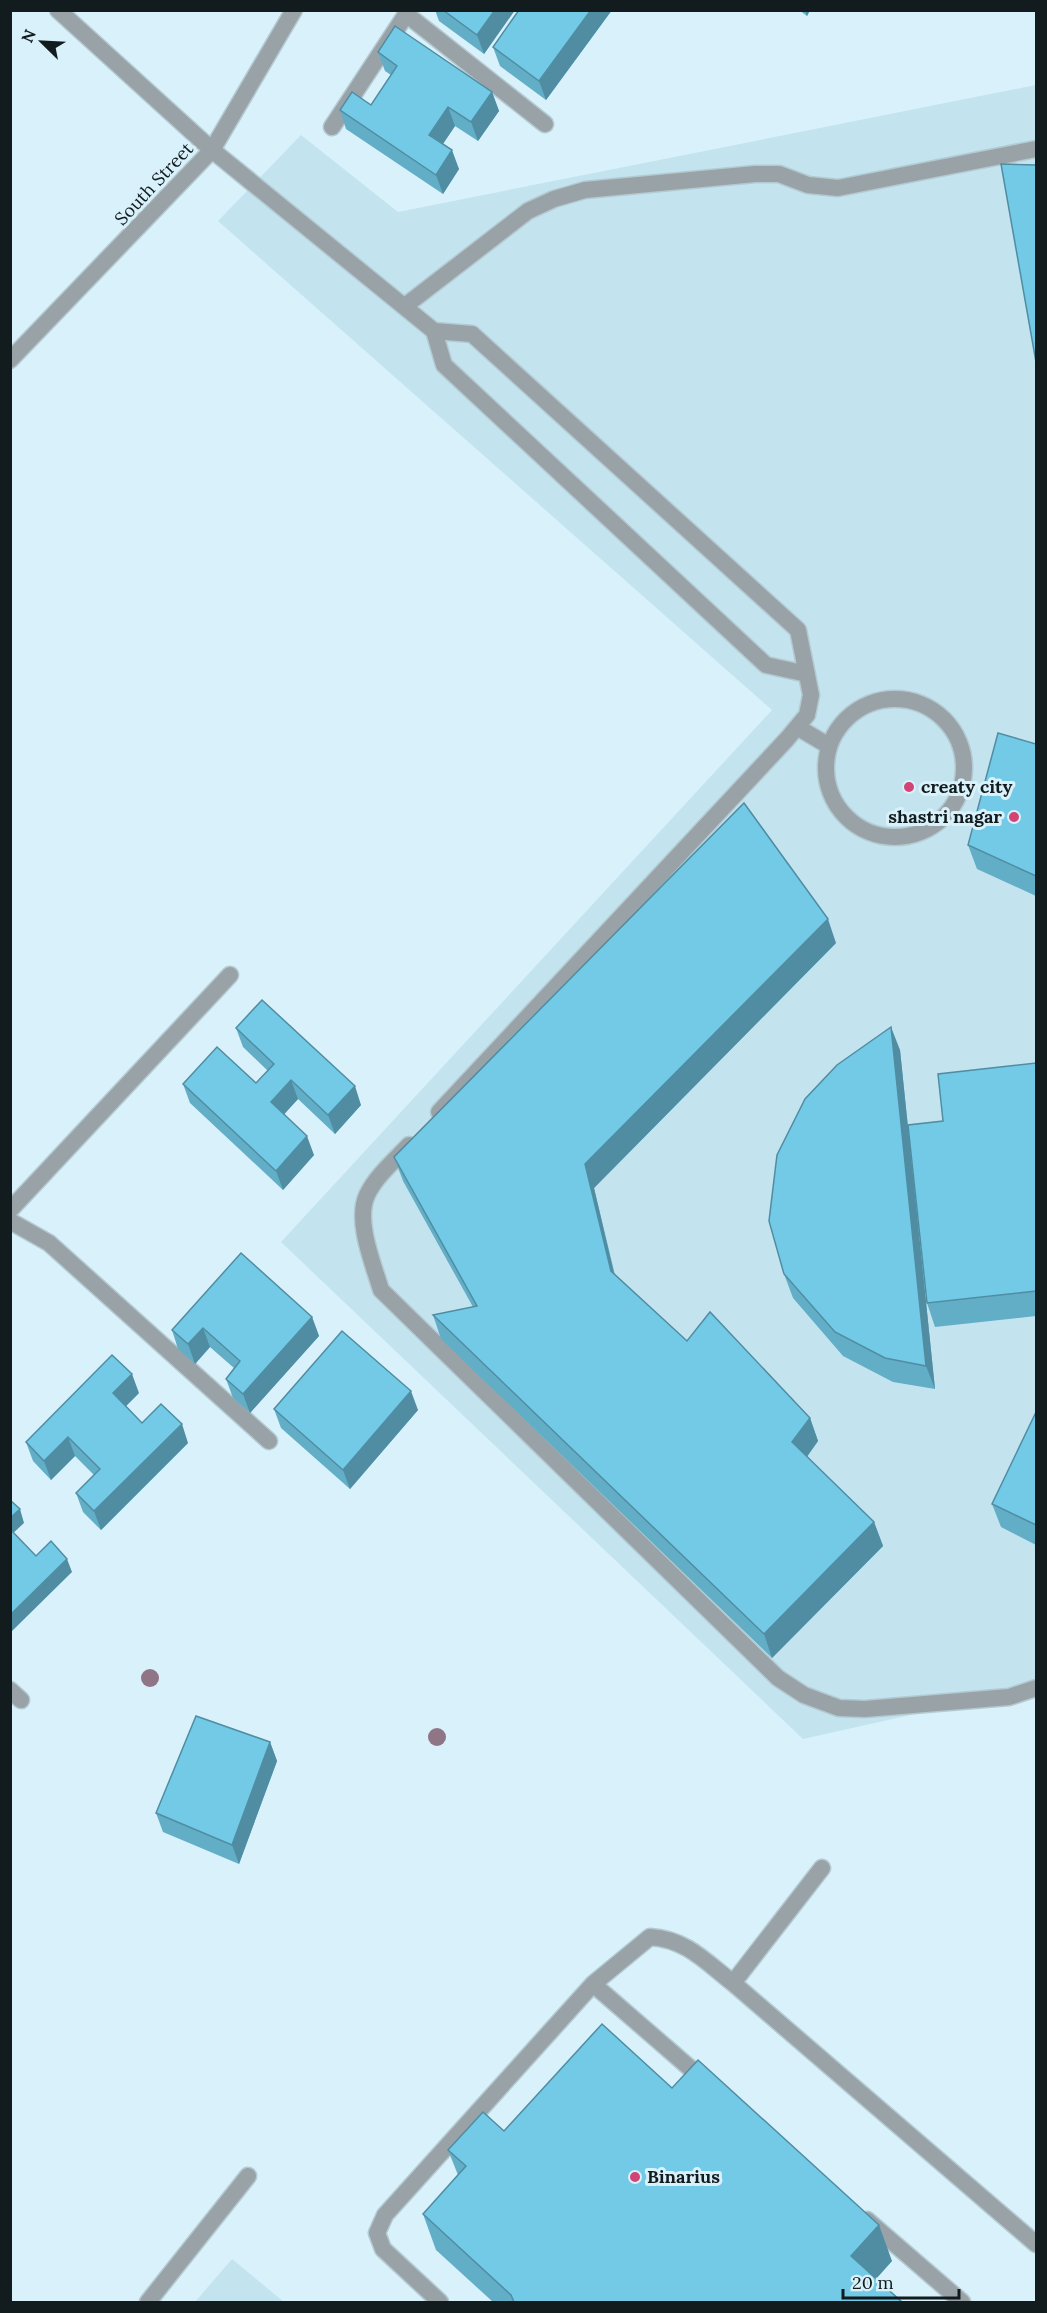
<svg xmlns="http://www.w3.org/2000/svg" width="1047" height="2313" viewBox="0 0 1047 2313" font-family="Lora,serif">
<rect width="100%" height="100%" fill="#d8f1fa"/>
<path fill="#c3e4ef" d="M 1036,85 L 1036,1687 L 803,1739 L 281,1242 L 772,710 L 218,221 L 301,135 L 398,212 Z
M 232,2259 L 284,2302 L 195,2302 Z"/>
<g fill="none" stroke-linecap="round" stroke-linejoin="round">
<g stroke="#b4cad2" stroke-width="19">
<path id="service" d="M 212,150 L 434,331 L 444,365 L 766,665 L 807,674
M 405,306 L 528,211 L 554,199 L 585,190 L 755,174 L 779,174 L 808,185 L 838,188 L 1036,149
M 434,331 L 472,334 L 798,630 L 811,695 L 807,715 L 787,739 L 439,1112
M826 768a69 69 0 1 1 138 0a69 69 0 1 1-138 0Z
M 797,727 L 829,746
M 409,1145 C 395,1160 376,1176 367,1195 C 355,1221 373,1263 381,1290 L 778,1678 L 804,1695 L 839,1708 L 865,1709 L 1009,1697 L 1036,1688
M 10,1210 L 230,975
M 10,1221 L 49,1243 L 269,1441
M 10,1690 L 21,1700
M 733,1983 L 822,1868
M 593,1984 L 706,2082
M 867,2220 L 962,2302
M 148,2302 L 248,2176
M 440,2302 L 383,2249 L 377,2233 L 385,2215 L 593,1984 L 650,1937 C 686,1939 706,1962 733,1983 L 1036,2244"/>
</g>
<g stroke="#b4cad2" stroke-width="19">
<path id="minor" d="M 58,10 L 212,150
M 406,14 L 545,124
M 332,127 L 409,10"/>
</g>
<g stroke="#b4cad2" stroke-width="19">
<path id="tertiary" d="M 10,360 L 212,150 L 294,10"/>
</g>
<use href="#service" stroke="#99a3a7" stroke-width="16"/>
<use href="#minor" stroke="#99a3a7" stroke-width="16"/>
<use href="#tertiary" stroke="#99a3a7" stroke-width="16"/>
</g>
<g fill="#8f7586">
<circle cx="150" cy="1678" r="9"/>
<circle cx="437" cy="1737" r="9"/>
</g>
<path fill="#62aec7" d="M 435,10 L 515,10 L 484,54 L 439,21 Z
M 612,10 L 546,100 L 500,66 L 493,47 Z
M 799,10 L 810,10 L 807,16 Z
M 378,52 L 492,92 L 499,111 L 478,141 L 455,126 L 443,144 L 459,169 L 443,194 L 346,129 L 340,110 L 371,105 L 391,75 L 385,71 Z
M 1036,744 L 1036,896 L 977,869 L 968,845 Z
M 836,943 L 594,1188 L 615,1275 L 687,1341 L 810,1418 L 818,1441 L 807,1457 L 874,1522 L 883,1546 L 772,1658 L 441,1339 L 433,1315 L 473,1307 L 403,1181 L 394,1157 Z
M 236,1028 L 361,1105 L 335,1134 L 298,1099 L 284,1114 L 314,1155 L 283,1190 L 190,1103 L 183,1084 L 256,1083 L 268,1071 L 243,1047 Z
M 900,1050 L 935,1389 L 893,1382 L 843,1356 L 793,1298 L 784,1274 Z
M 1036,1063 L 1036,1316 L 935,1327 L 927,1303 L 943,1121 Z
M 312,1317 L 319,1336 L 250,1413 L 233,1398 L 226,1379 L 234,1368 L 210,1347 L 195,1364 L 178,1349 L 172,1330 Z
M 139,1393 L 126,1406 L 142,1423 L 188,1443 L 101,1530 L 83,1512 L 76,1493 L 94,1475 L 75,1456 L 51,1480 L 33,1461 L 26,1442 Z
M 274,1409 L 418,1410 L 350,1489 L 281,1428 Z
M 1036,1413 L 1036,1545 L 1001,1527 L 992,1504 Z
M 270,1742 L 277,1761 L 239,1864 L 163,1832 L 156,1813 Z
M 672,2088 L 892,2261 L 876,2279 L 902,2302 L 493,2302 L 436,2250 L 423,2214 L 458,2175 L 448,2150 L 504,2131 Z"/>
<path fill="#508da2" d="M 495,10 L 515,10 L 484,54 L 477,35 Z
M 591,10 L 612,10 L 546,100 L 539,81 Z
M 805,10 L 810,10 L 807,16 Z
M 492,92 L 499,111 L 478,141 L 471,122 Z
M 448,107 L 455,126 L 436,154 L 429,135 Z
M 452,150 L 459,169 L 443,194 L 436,175 Z
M 828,919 L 836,943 L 594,1188 L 619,1295 L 611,1271 L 585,1164 Z
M 891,1027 L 900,1050 L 935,1389 L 926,1366 Z
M 291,1080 L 298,1099 L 278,1121 L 271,1102 Z
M 355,1086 L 361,1105 L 335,1134 L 328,1115 Z
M 307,1136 L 314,1155 L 283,1190 L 276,1171 Z
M 312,1317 L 319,1336 L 250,1413 L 243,1394 Z
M 203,1328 L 210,1347 L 195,1364 L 188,1344 Z
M 132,1374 L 139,1393 L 120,1412 L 113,1393 Z
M 411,1391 L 418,1410 L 350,1489 L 343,1470 Z
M 810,1418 L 818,1441 L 800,1466 L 792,1442 Z
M 182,1424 L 188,1443 L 101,1530 L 94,1511 Z
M 68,1437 L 75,1456 L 51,1480 L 44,1461 Z
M 20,1509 L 24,1523 L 10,1536 L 10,1518 Z
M 874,1522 L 883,1546 L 772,1658 L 764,1634 Z
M 67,1559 L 72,1572 L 10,1633 L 10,1615 Z
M 270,1742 L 277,1761 L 239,1864 L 232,1845 Z
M 879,2225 L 892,2261 L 864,2292 L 851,2256 Z"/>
<path fill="#72cae7" stroke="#508da2" stroke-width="1.5" d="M 443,10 L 495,10 L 477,35 Z
M 519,10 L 591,10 L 539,81 L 493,47 Z
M 395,26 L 492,92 L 471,122 L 448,107 L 429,135 L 452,150 L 436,175 L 340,110 L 352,92 L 371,105 L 397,66 L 378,52 Z
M 1001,164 L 1036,165 L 1036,362 Z
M 998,733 L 1036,744 L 1036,876 L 968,845 Z
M 744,803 L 828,919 L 585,1164 L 611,1271 L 687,1341 L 710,1312 L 810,1418 L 792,1442 L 874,1522 L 764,1634 L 433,1315 L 477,1306 L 394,1157 Z
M 262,1000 L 355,1086 L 328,1115 L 291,1080 L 271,1102 L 307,1136 L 276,1171 L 183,1084 L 217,1047 L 256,1083 L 274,1064 L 236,1028 Z
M 891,1027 L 926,1366 L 885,1358 L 835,1332 L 784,1274 L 769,1221 L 777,1155 L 805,1099 L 837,1065 Z
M 1036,1063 L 1036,1291 L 927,1303 L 908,1125 L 943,1121 L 938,1074 Z
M 241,1253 L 312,1317 L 243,1394 L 226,1379 L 240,1361 L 203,1328 L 188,1344 L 172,1330 Z
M 342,1331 L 411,1391 L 343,1470 L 274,1409 Z
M 112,1355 L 132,1374 L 113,1393 L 142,1423 L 161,1404 L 182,1424 L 94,1511 L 76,1493 L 100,1469 L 68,1437 L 44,1461 L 26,1442 Z
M 1036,1412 L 1036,1525 L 992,1504 Z
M 10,1500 L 20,1509 L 10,1518 Z
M 10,1529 L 36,1556 L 51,1541 L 67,1559 L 10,1615 Z
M 196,1716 L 270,1742 L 232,1845 L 156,1813 Z
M 602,2024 L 672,2088 L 698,2060 L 879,2225 L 851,2256 L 902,2302 L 514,2302 L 511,2295 L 423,2214 L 466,2166 L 448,2150 L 483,2112 L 504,2131 Z"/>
<g fill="#d14473" stroke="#d8f1fa" stroke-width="2">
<circle cx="909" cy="787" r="6"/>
<circle cx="1014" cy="817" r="6"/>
<circle cx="635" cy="2177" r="6"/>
</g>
<g text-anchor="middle" stroke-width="6" stroke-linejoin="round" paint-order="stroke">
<g font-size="18" fill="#121b1e" stroke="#d8f1fa">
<text transform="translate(154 184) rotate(-47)" y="6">South Street</text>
</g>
<g font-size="18" font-weight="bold" fill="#121b1e" stroke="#d8f1fa" text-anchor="start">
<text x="921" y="793">creaty city</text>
<text x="1002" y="823" text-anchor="end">shastri nagar</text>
<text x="647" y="2183">Binarius</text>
</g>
</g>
<rect width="1047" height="2313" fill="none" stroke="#121b1e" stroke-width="24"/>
<g transform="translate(42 42) rotate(294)" stroke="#d8f1fa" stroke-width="4.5" paint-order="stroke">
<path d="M0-4.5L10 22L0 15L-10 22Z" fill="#121b1e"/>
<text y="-9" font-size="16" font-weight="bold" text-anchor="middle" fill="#121b1e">N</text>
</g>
<path d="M843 2289v9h116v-9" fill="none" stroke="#121b1e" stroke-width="3"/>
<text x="852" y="2289" font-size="18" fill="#121b1e" stroke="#d8f1fa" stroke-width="4.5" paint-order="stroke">20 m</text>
</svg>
